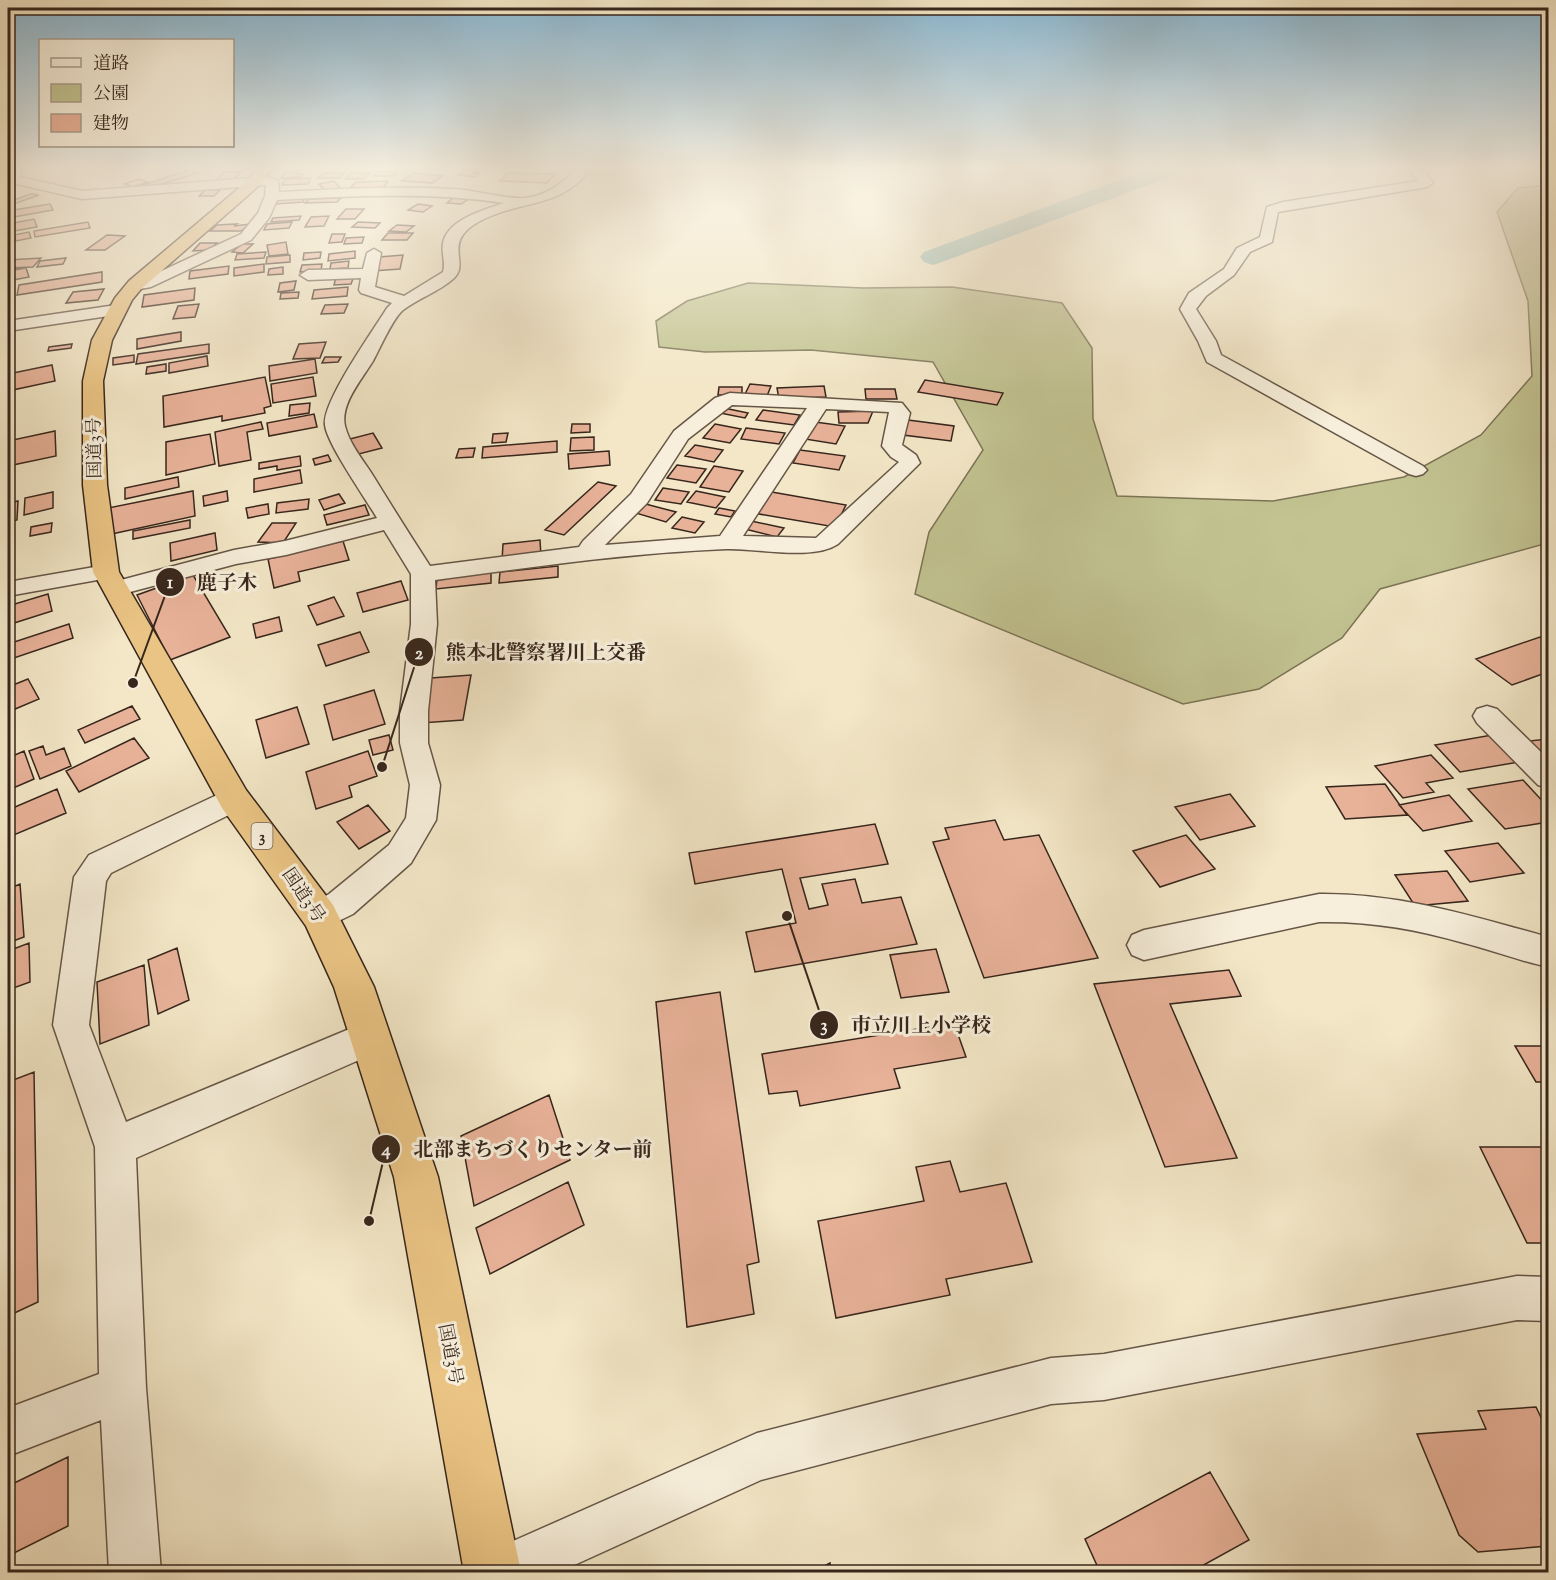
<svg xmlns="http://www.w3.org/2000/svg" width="1556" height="1580" viewBox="0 0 1556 1580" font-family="'Sorts Mill Goudy','Noto Serif JP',serif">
<rect width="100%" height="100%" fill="#f3e7c7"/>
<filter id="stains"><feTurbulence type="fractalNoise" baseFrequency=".00333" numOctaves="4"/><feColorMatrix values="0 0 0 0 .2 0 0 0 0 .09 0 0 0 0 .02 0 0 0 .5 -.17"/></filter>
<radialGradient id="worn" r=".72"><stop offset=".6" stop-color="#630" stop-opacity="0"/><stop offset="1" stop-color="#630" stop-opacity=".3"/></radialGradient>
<path fill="#c2c391" stroke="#7c7456" stroke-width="1.5" d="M 1548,185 L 1548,543 L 1380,589 L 1342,638 L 1259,689 L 1183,704 L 915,594 L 929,532 L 983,450 L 933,362 L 811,350 L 705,352 L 659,347 L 656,321 L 687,301 L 748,283 L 863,288 L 952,287 L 1062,303 L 1092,348 L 1093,419 L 1117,496 L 1273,501 L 1404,477 L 1481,435 L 1532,376 L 1528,301 L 1497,212 L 1518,188 Z"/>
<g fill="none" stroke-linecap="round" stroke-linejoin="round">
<path fill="#9bbfb7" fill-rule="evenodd" d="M 1149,169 L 1181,169 L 1178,174 L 942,262 L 933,265 L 924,262 L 920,257 L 924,252 Z"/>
</g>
<path fill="#e8b299" stroke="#37261c" stroke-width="1.5" d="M 467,169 L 477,170 L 474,173 L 480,173 L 474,177 L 458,175 Z
M 189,170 L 198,173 L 143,190 L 134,188 Z
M 298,170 L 295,174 L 303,174 L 301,177 L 281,178 L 286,171 Z
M 224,172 L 241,172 L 233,180 L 215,181 Z
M 377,172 L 397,172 L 394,176 L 373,176 Z
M 323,173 L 344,173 L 340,178 L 318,178 Z
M 351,173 L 370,173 L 364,179 L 345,179 Z
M 413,173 L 443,176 L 432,183 L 402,181 Z
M 508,173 L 555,174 L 547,183 L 500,181 Z
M 311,178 L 308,184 L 282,185 L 285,179 Z
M 139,179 L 148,182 L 133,187 L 124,184 Z
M 334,181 L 341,189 L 326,192 L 319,184 Z
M 388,181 L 383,188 L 350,188 L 356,182 Z
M 205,190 L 220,190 L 214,196 L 199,196 Z
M 31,194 L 39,195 L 8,206 L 8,202 Z
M 306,196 L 303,202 L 276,204 L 279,197 Z
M 456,196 L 470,198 L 461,204 L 447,203 Z
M 341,198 L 337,202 L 305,203 L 309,199 Z
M 50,204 L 53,210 L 8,218 L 8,211 Z
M 418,204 L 432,206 L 423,212 L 408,210 Z
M 346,209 L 364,209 L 355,219 L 337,219 Z
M 301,216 L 299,220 L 271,222 L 273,218 Z
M 329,216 L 324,226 L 305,227 L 311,217 Z
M 34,219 L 37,227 L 8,232 L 8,224 Z
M 88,222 L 90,228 L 35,237 L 34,231 Z
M 292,222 L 289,228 L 264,230 L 267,224 Z
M 358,222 L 380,223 L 375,228 L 352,227 Z
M 237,224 L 234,226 L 250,224 L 241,231 L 210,231 L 217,225 Z
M 397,225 L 414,226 L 406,232 L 389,231 Z
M 29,232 L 31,238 L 16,241 L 14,235 Z
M 388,233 L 413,233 L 407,240 L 382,240 Z
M 332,234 L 345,234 L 342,242 L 329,243 Z
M 107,235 L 125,236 L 105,250 L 86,250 Z
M 364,237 L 362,243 L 344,244 L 346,238 Z
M 286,242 L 288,254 L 269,256 L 267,245 Z
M 200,243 L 217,243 L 209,250 L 193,251 Z
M 242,244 L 253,244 L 243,253 L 232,252 Z
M 355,251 L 355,258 L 328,261 L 329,254 Z
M 266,252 L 264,258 L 235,260 L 237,254 Z
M 321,252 L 320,258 L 303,260 L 304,253 Z
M 290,255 L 290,262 L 266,264 L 267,257 Z
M 403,255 L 400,269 L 373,271 L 379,257 Z
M 41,258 L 33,267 L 8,268 L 8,260 Z
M 66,258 L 63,264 L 37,267 L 40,261 Z
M 349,261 L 348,268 L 330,269 L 331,263 Z
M 264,264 L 264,272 L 234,276 L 234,268 Z
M 322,264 L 321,270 L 300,272 L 302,265 Z
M 229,266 L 228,274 L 189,279 L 190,271 Z
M 283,267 L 283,274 L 268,275 L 269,269 Z
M 26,268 L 29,277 L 8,281 L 8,271 Z
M 102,272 L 102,282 L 17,295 L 19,285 Z
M 354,276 L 351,284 L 334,285 L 336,277 Z
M 296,281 L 294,290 L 278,292 L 280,283 Z
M 348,287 L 347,296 L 312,299 L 314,290 Z
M 195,288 L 194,300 L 142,307 L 144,295 Z
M 104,289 L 98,300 L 66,303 L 73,292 Z
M 299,292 L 298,298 L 280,299 L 281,293 Z
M 199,304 L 195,317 L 173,319 L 178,306 Z
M 348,304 L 344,313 L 321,314 L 325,305 Z
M 181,332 L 181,341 L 137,349 L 137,339 Z
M 326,342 L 320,358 L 293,359 L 299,344 Z
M 72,344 L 71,348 L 48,351 L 49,347 Z
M 209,344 L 209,353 L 136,364 L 138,354 Z
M 134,355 L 134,362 L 113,365 L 113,358 Z
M 207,356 L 208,366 L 169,373 L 169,363 Z
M 325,357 L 341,357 L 338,362 L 322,363 Z
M 315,359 L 317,373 L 270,381 L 269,366 Z
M 166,364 L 166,371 L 146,374 L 147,367 Z
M 52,365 L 55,381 L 8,391 L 8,374 Z
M 265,377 L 271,406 L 264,408 L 265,413 L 222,421 L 222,416 L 164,427 L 163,396 Z
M 313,377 L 316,396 L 273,403 L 271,384 Z
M 925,380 L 1003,393 L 997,405 L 918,392 Z
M 750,384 L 771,386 L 767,396 L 745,394 Z
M 824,386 L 826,397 L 779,399 L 777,388 Z
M 719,387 L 742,387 L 742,395 L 718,395 Z
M 865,389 L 895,389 L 897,399 L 866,399 Z
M 310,403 L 309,413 L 289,416 L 290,405 Z
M 724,408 L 748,413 L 745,418 L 720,413 Z
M 763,410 L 800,415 L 794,425 L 756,420 Z
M 873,411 L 868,423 L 839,423 L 838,412 Z
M 314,414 L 317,427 L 269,436 L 267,423 Z
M 908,420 L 954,426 L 951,441 L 903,435 Z
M 261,422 L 263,429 L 247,432 L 251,460 L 219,466 L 215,432 Z
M 815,422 L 845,426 L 836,444 L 805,439 Z
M 572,424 L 590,424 L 590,432 L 571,433 Z
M 715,424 L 741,429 L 730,443 L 703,438 Z
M 746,428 L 785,433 L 779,444 L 741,439 Z
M 55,431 L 56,456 L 8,466 L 8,441 Z
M 373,433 L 382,448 L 355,455 L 346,440 Z
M 508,433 L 506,442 L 492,443 L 493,434 Z
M 210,434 L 215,464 L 166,475 L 166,442 Z
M 594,437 L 594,450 L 570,451 L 571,438 Z
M 557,441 L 557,452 L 482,458 L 483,447 Z
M 695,445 L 723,450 L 714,462 L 685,456 Z
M 475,448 L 473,457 L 456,458 L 459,449 Z
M 800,450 L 845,456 L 839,470 L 793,463 Z
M 609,451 L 610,465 L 569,469 L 568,454 Z
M 328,455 L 331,461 L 315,465 L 313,459 Z
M 300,456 L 301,466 L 277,470 L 277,466 L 259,469 L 259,463 Z
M 677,465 L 706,469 L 696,483 L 667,478 Z
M 714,466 L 743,471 L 729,492 L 700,487 Z
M 300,470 L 302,483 L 254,492 L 254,479 Z
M 178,477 L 179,487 L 125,499 L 125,488 Z
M 598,482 L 616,486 L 564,535 L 545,530 Z
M 663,488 L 689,492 L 681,504 L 655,500 Z
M 193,491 L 195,516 L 107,535 L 108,508 Z
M 227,491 L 228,501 L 204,506 L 203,496 Z
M 696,491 L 725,497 L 716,508 L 687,502 Z
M 766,491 L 846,505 L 835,527 L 753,513 Z
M 53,492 L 53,508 L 24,515 L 25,498 Z
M 339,494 L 345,503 L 324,510 L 319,500 Z
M 309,499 L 308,509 L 276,513 L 277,503 Z
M 18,501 L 17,520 L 8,522 L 8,503 Z
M 638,502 L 676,512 L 666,522 L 629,511 Z
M 268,504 L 269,514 L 248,518 L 246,508 Z
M 365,505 L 369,515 L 327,525 L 324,515 Z
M 719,508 L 735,511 L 731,517 L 715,514 Z
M 682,517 L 704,522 L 695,533 L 672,528 Z
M 190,520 L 190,528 L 133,539 L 133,531 Z
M 751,521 L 784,528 L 777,537 L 745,529 Z
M 52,523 L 51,532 L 30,536 L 31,527 Z
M 272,523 L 296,523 L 283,543 L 258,542 Z
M 215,533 L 217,550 L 171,561 L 170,543 Z
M 540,540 L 541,557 L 502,561 L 503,544 Z
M 343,541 L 349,560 L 298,572 L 300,581 L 274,588 L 268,559 Z
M 558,566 L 558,577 L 499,583 L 500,572 Z
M 491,572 L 491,583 L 436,589 L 437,578 Z
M 193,575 L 230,637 L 170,660 L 137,595 Z
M 401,581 L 408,600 L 363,612 L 357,593 Z
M 48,594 L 52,611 L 11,624 L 10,620 L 8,620 L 8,606 Z
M 334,597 L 344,616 L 317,625 L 308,606 Z
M 279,617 L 282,631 L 256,638 L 253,624 Z
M 69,624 L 73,638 L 8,660 L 8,644 Z
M 360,632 L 369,652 L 326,666 L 318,645 Z
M 1540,637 L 1548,642 L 1548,672 L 1512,685 L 1476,659 Z
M 471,675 L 463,720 L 421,723 L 431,678 Z
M 28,679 L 39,699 L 8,712 L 8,687 Z
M 374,690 L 385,724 L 333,740 L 324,705 Z
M 132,706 L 140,719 L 85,743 L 78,730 Z
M 297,707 L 309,744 L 266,758 L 256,720 Z
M 389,735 L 393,750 L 373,755 L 369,740 Z
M 1492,735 L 1519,762 L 1460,772 L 1435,745 Z
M 134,738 L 149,758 L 79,792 L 66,771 Z
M 1548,739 L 1548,760 L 1529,741 Z
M 43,746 L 46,755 L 64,748 L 71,766 L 40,779 L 29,751 Z
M 24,751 L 34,779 L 11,789 L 8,779 L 8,758 Z
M 368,751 L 377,776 L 349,786 L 352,797 L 316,809 L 306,772 Z
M 1431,755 L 1453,778 L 1426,783 L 1434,792 L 1403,798 L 1375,766 Z
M 1523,780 L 1548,807 L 1548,822 L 1505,829 L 1468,789 Z
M 1385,784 L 1407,815 L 1345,819 L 1326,787 Z
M 57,789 L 66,813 L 9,837 L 8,810 Z
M 1230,794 L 1255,826 L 1200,840 L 1175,807 Z
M 1449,795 L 1472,821 L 1423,831 L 1399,805 Z
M 368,805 L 390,831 L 359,849 L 337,822 Z
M 995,820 L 1004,840 L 1039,835 L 1098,958 L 984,978 L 933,842 L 949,839 L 945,828 Z
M 875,824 L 888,864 L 800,878 L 809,909 L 828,905 L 822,884 L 855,879 L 862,903 L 901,897 L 917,944 L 755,972 L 746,932 L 796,923 L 782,869 L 695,884 L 689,853 Z
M 1186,835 L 1215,869 L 1160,887 L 1133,851 Z
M 1498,843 L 1524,873 L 1470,882 L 1445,851 Z
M 1447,871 L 1468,901 L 1415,906 L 1395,875 Z
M 20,884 L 24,937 L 8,943 L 8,889 Z
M 29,943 L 30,982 L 8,990 L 8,951 Z
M 177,948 L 189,1000 L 158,1014 L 148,960 Z
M 936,949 L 949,992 L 901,998 L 890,955 Z
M 144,965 L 149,1025 L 100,1044 L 97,982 Z
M 1229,970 L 1241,996 L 1170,1004 L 1237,1158 L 1165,1167 L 1094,984 Z
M 720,992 L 759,1262 L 747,1265 L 754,1314 L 687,1327 L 656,1002 Z
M 954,1023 L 966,1057 L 894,1069 L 900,1088 L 800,1106 L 797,1091 L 769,1094 L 762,1054 Z
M 1515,1046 L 1548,1046 L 1548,1082 L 1536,1082 Z
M 34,1072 L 38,1302 L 8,1316 L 8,1082 Z
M 549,1095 L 570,1160 L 474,1206 L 461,1136 Z
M 1480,1147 L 1543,1147 L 1548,1157 L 1548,1243 L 1527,1243 Z
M 950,1161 L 960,1192 L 1006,1183 L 1032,1262 L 946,1279 L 950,1295 L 836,1318 L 818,1221 L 924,1201 L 916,1167 Z
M 568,1182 L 584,1225 L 490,1274 L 476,1228 Z
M 1536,1407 L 1548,1432 L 1548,1518 L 1541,1519 L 1548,1535 L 1548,1546 L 1478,1552 L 1459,1535 L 1417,1434 L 1486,1429 L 1478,1411 Z
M 68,1457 L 68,1526 L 8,1556 L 8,1486 Z
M 1210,1472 L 1249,1540 L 1191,1572 L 1100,1572 L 1085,1539 Z
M 830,1563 L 831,1572 L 813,1572 Z"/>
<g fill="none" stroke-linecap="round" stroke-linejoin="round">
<g stroke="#665647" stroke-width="3">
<path id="minor" d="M 9,169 L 21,169 L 20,177 L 82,191 L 265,177 L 278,180 L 279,192 C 339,189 394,186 454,189 C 474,190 510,200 526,198 C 548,195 562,183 577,169 L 591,169 C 558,210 523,199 482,220 C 439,242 472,263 453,279 C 438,292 419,298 403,310 C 393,318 380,348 373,361 C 362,379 340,404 345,426 C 349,443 363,460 372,474 C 391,505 410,535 430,566 L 579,547 L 583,541 L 631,494 L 674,431 L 715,398 L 730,393 L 902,403 L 910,413 L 902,445 L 916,455 L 920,463 L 838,544 C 813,561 757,548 726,549 C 629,553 532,567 435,580 L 437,624 L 428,711 L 428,743 L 440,785 L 436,820 L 411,863 L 353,914 L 320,930 L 308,926 L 303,916 L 308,906 L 329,894 L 389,845 L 406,818 L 410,785 L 400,743 L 400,711 L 411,624 L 411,574 L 384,530 L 286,555 L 236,564 L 115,596 L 106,594 L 103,589 L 106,584 L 234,550 L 285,541 L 377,518 C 366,499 327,444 325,425 C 322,402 373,331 387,308 L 392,303 L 361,293 L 359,290 L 361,278 L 308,280 L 300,275 L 308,270 L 363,269 L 367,253 L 374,249 L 381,253 L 375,287 L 404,296 L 443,272 C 446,262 441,253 443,243 C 448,219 484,210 504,203 C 428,192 354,196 277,200 L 269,218 L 251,240 L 151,287 L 135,290 L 127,285 L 129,282 L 142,280 L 241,234 L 258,213 L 265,196 L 266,185 L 82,199 L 8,182 ZM 732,405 L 807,408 L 720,536 L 605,545 L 647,503 L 688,439 ZM 826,409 L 889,412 L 882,446 L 891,457 L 899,462 L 816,538 L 743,536 Z
M 1409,169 L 1422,169 L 1433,183 L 1427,187 L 1278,212 L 1272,242 L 1250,252 L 1234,275 L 1206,296 L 1196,309 L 1216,341 L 1221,355 L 1423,466 L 1427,470 L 1423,474 L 1416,476 L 1409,474 L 1207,362 L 1198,341 L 1180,309 L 1189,293 L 1224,269 L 1237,248 L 1260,237 L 1267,207 L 1283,202 L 1418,181 Z
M 116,305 L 122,306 L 124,310 L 122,314 L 8,331 L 8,321 Z
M 106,565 L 114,567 L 118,572 L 114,577 L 8,596 L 8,582 Z
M 1487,706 L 1497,709 L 1548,759 L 1548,788 L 1538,785 L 1477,723 L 1473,716 L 1477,709 Z
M 234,787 L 245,791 L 249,799 L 245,807 L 111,873 L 106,881 L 89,1025 L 126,1122 L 371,1020 L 384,1025 L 389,1037 L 384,1049 L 136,1158 L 146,1388 L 161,1572 L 109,1572 L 101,1420 L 8,1456 L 8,1408 L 99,1374 L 95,1147 L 53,1025 L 74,877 L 89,855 Z
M 1319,894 C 1399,893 1472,916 1548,937 L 1548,967 C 1520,961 1492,950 1464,943 C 1416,929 1369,921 1319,922 L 1144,960 L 1132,955 L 1127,945 L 1132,935 L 1144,930 Z
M 1517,1276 L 1548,1277 L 1548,1321 L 1517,1320 L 1104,1400 L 1051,1404 L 761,1480 L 559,1572 L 476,1572 L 484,1554 L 757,1433 L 1051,1358 L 1104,1354 Z"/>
</g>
<g stroke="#37261c" stroke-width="3">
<path id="highway" d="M 257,169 L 272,169 L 255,189 L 141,289 L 132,300 L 112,340 L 103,381 L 107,485 L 119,572 L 246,790 L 333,905 L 374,987 L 438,1177 L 521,1572 L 464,1572 L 394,1177 L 334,987 L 306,926 L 222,808 L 93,572 L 83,485 L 83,381 L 92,340 L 115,298 L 129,281 L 245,183 Z"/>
</g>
<use href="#minor" fill="#f7efdb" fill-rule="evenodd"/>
<use href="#highway" fill="#eac484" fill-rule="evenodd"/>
</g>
<linearGradient id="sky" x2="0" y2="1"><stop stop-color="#89b8d4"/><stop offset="0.43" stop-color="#faf4e6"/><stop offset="1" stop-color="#faf4e6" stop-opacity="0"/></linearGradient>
<rect width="1556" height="390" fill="url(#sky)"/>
<g text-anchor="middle" stroke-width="6" stroke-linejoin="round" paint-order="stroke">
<rect fill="#f7efdb" stroke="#716255" stroke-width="1.5" x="251.5" y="823" width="21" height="26" rx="4.5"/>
<g font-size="16" font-weight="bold" fill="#37261c">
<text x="262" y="842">3</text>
</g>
<g font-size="18" fill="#37261c" stroke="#f7efdb">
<text transform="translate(94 448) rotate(-91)" y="6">国道3号</text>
<text transform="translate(304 895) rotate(56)" y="6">国道3号</text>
<text transform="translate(451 1354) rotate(79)" y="6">国道3号</text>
</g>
</g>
<path fill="none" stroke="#37261c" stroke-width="2" d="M133 683L170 582M382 767L419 652M787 916L824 1025M369 1221L386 1149"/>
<g fill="#37261c" stroke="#f7efdb" stroke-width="2">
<circle cx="133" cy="683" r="6"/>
<circle cx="382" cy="767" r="6"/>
<circle cx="787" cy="916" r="6"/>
<circle cx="369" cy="1221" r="6"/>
<circle cx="170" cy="582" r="15"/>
<circle cx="419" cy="652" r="15"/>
<circle cx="824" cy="1025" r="15"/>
<circle cx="386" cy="1149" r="15"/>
</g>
<g font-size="18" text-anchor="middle" font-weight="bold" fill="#fff">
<text x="170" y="588">1</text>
<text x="419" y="659">2</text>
<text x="824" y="1031">3</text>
<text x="386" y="1155">4</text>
</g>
<g font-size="20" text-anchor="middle" font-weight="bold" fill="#37261c" stroke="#f7efdb" stroke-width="6" stroke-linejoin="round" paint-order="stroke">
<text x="227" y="589">鹿子木</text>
<text x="546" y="659">熊本北警察署川上交番</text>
<text x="921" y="1032">市立川上小学校</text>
<text x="533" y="1156">北部まちづくりセンター前</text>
</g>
<rect width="1556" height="1580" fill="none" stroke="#f3e7c7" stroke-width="30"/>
<rect x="9" y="9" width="1538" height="1562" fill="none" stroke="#37261c" stroke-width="3"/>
<rect x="15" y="15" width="1526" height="1550" fill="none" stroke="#37261c" stroke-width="1.5"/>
<rect x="39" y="39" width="195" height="108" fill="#f7efdb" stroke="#aa9f8f" stroke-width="1.5"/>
<rect x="51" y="58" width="30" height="9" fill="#f7efdb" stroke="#aa9f8f" stroke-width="1.5"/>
<text x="93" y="69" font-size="18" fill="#37261c">道路</text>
<rect x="51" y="84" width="30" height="18" fill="#c2c391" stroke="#aa9f8f" stroke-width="1.5"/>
<text x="93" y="99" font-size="18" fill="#37261c">公園</text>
<rect x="51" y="114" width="30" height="18" fill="#e8b299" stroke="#aa9f8f" stroke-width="1.5"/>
<text x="93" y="129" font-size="18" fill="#37261c">建物</text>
<rect width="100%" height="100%" filter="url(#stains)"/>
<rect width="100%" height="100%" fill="url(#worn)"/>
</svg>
